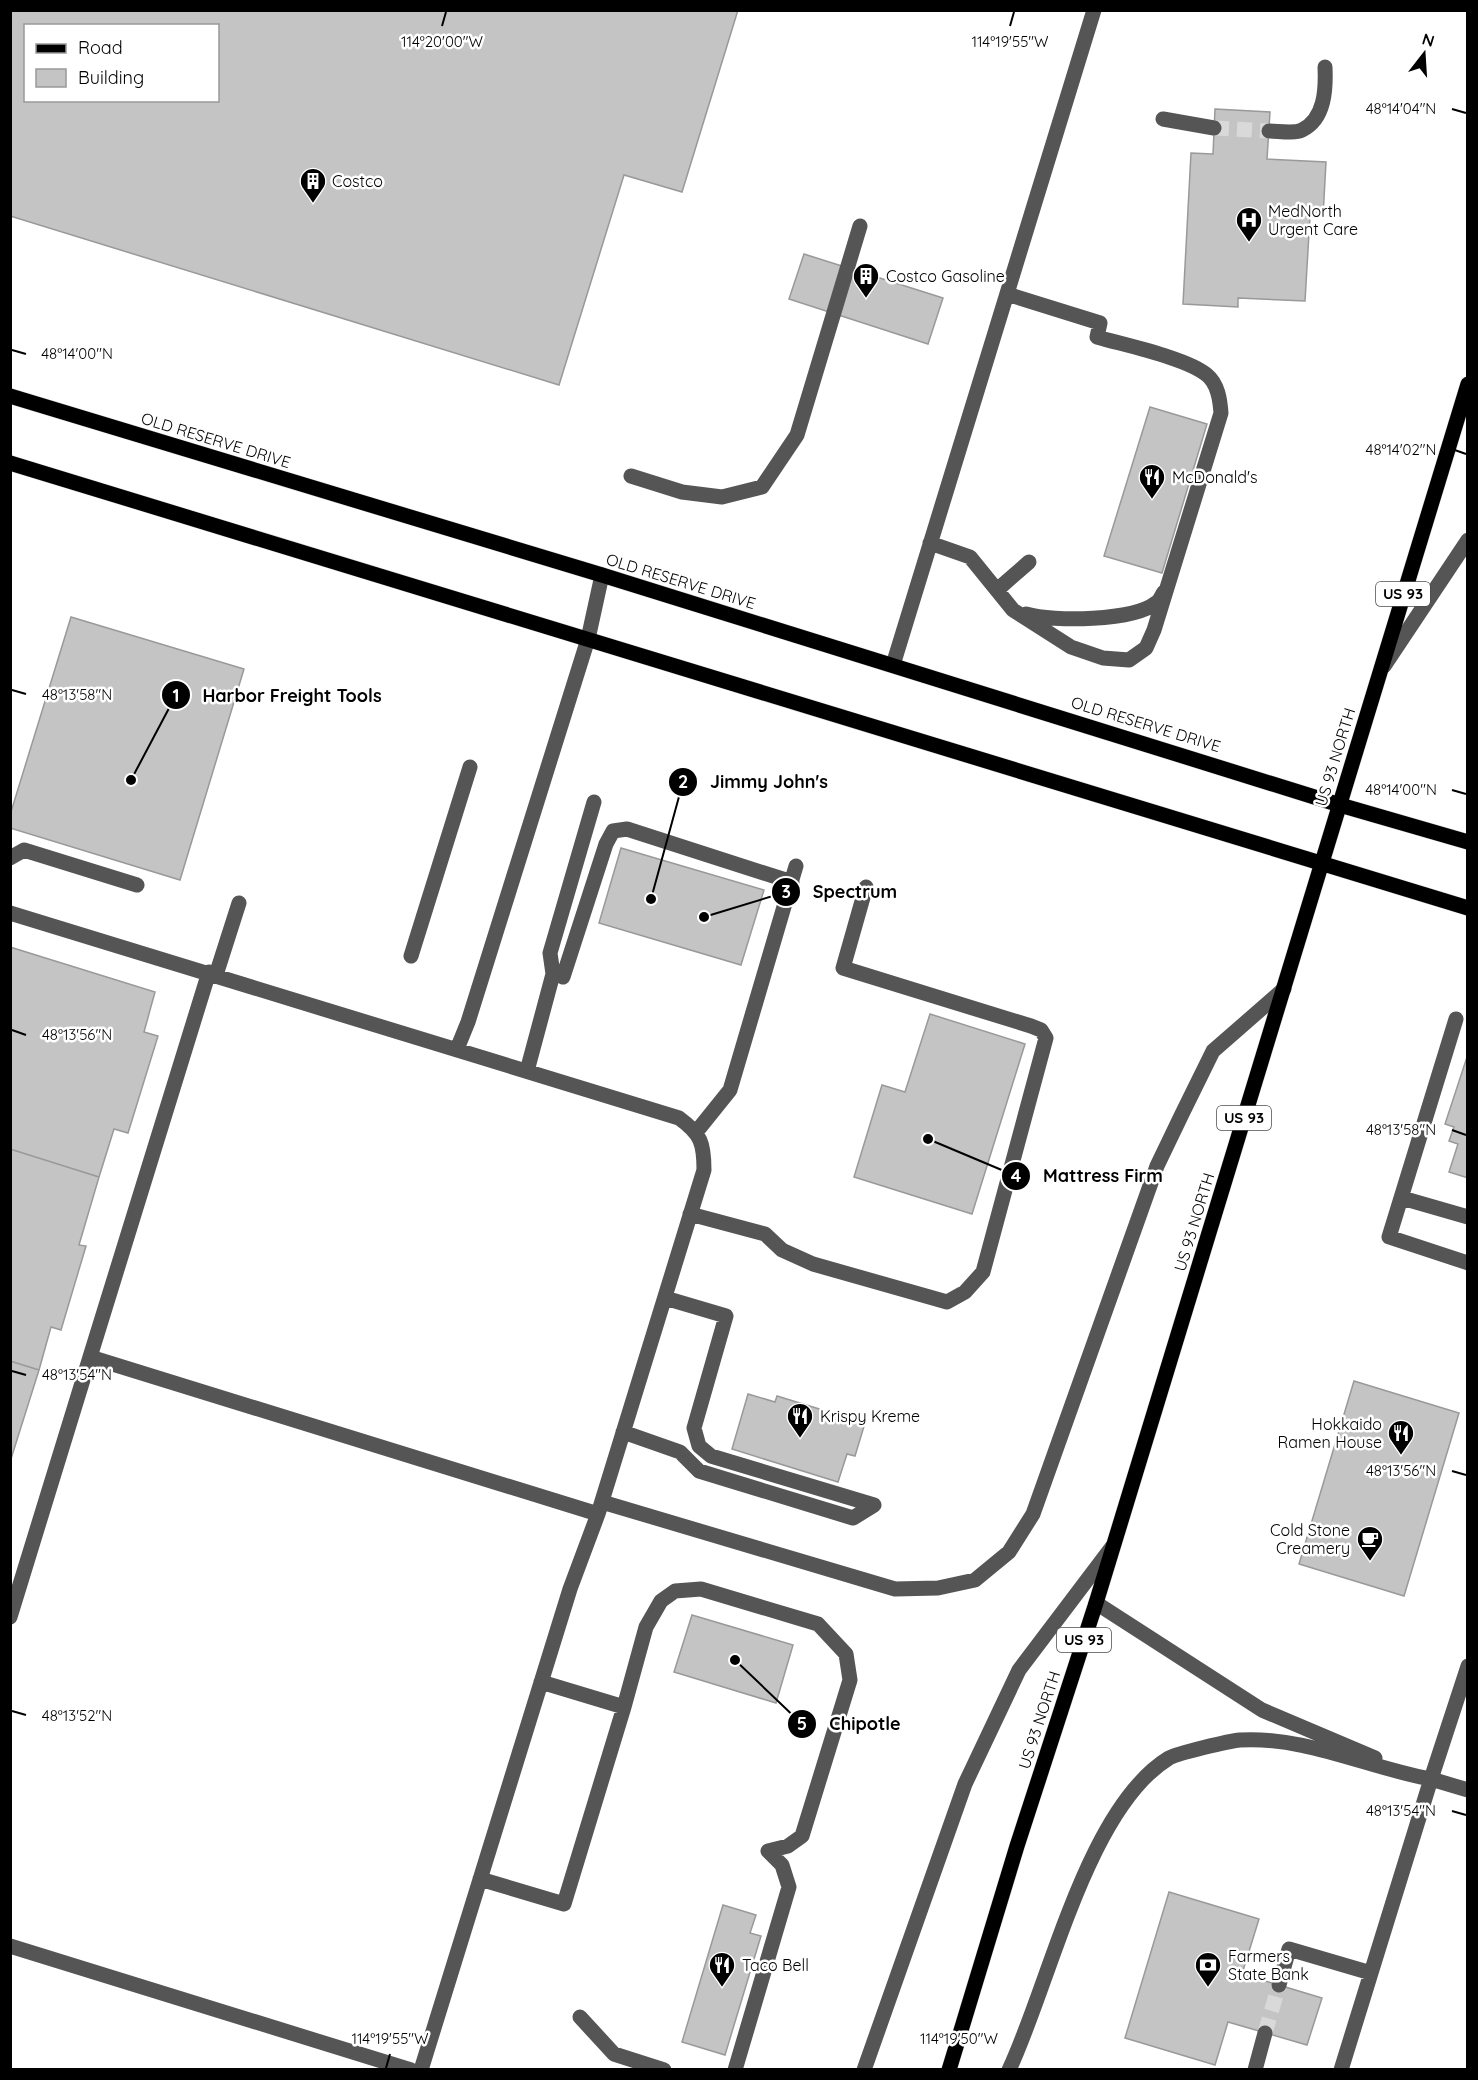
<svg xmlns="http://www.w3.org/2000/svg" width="1478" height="2080" viewBox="0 0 1478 2080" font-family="Quicksand,sans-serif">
<rect width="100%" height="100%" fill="#fff"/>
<path fill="#c4c4c4" stroke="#999" stroke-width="1.5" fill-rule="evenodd" d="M 10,10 L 738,10 L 682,192 L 624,175 L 559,385 L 10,216 ZM 26,26 L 218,26 L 218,100 L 26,100 Z
M 1215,109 L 1270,112 L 1267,159 L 1326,162 L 1323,217 L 1310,216 L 1305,301 L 1238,298 L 1238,307 L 1183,304 L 1191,153 L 1213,154 Z
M 804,254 L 943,298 L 928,344 L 789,299 Z
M 1150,407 L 1207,424 L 1162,573 L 1104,556 Z
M 71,617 L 244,669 L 180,880 L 10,828 L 10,815 Z
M 621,848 L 764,890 L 741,965 L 599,923 Z
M 10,947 L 155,992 L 144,1032 L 158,1036 L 128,1133 L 114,1129 L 99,1177 L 10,1149 Z
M 930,1014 L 1025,1044 L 972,1214 L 854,1177 L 882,1085 L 905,1092 Z
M 1468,1054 L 1468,1178 L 1449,1172 L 1458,1144 L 1449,1141 L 1454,1127 L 1445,1124 Z
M 10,1149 L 99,1177 L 79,1245 L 86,1246 L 61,1330 L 51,1327 L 39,1370 L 10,1361 Z
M 10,1361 L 39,1370 L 10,1462 Z
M 1354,1381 L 1459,1413 L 1404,1596 L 1299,1564 Z
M 748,1394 L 775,1402 L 777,1396 L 865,1423 L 855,1456 L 847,1454 L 838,1482 L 732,1449 Z
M 692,1615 L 793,1645 L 776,1703 L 674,1672 Z
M 1169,1892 L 1259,1919 L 1242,1974 L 1322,1998 L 1307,2045 L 1228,2022 L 1215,2065 L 1125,2038 Z
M 723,1905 L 756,1915 L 750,1933 L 761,1936 L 725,2055 L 682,2042 Z"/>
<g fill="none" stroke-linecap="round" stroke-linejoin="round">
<path stroke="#d9d9d9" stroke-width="15" stroke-dasharray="15 8" stroke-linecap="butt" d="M 1214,128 L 1269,131
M 1265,2033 L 1279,1985"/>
<g stroke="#dbdbdb" stroke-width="16">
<path id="major" d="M 10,396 L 602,575 L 1340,805 L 1468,842
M 10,463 L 1468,908
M 949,2070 L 1017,1846 L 1096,1603 L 1468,384"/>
</g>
<path stroke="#555" stroke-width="15" d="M 1163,119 L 1214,128
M 1269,131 C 1278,131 1294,134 1302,130 C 1325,119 1326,89 1325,67
M 631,476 L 682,492 L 722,497 L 762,487 L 797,435 L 860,226
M 930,543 L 970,557 L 1013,610 L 1071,647 L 1103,658 L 1129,660 L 1146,648 L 1154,630 L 1221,413 C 1220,400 1218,384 1207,375 C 1187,358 1124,345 1097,337 L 1100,323 L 1007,294
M 997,590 L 1029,562
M 1026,614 C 1054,622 1133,621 1156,603 C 1160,601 1161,596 1164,592
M 893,665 L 1094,10
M 1384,666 L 1468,540
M 10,858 L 24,850 L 137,885
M 10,913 L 679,1118 C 701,1134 704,1143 704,1170 L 598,1514 L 90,1357 L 209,972
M 411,956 L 470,767
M 216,975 L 239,903
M 563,977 L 606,844 L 613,831 L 627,829 L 792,882
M 1456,1019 L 1389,1237 L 1468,1263
M 457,1049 L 468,1022 L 588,639 L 602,575
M 527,1071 L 553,974 L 550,953 L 594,802
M 697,1131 L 730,1090 L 796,866
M 1402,1198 L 1468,1217
M 690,1214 L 765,1234 L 782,1250 L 813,1264 L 947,1302 L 965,1292 L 983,1272 L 1046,1038 L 1041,1030 L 1031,1026 L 843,968 L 866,887
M 665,1298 L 726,1316 L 694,1428 L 699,1446 L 711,1456 L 874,1505
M 623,1432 L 680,1452 L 699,1471 L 853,1518 L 874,1505
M 602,1502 L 895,1589 L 938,1588 L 975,1580 L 1009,1552 L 1033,1514 L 1157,1166 L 1182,1114 L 1213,1051 L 1284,989
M 1096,1603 L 1262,1710 L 1375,1758
M 10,1617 L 90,1357
M 624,1707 L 646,1627 L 661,1601 L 675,1591 L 701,1589 L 818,1624 L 846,1654 L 850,1680 L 802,1836 L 788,1846 L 768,1851 L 782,1865 L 789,1887 L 735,2070
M 1431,1779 L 1468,1666
M 480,1879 L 564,1904 L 624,1707 L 541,1682
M 10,1946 L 411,2070
M 1279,1985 L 1289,1949 L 1371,1973
M 580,2017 L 614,2054 L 664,2070
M 421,2070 L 570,1589 L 598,1514
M 864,2070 L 965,1784 L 1019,1670 L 1112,1547
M 1009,2070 C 1050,1983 1087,1808 1169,1758 C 1178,1753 1229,1741 1240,1740 C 1305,1736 1369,1768 1431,1779
M 1255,2070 L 1265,2033
M 1341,2070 L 1431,1779 L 1468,1790"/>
<use href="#major" stroke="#000" stroke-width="15"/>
</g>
<path fill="none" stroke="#000" stroke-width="2" d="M 442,26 L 446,12M 1010,26 L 1014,12M 1452,109 L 1466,113M 12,350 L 26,354M 1452,449 L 1466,454M 12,690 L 26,694M 1452,790 L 1466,794M 12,1030 L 26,1035M 1452,1130 L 1466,1135M 12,1371 L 26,1375M 1452,1471 L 1466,1475M 12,1711 L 26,1715M 1452,1811 L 1466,1815M 386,2068 L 390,2054M 954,2068 L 959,2054"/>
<defs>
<g id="building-pin" transform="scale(1.35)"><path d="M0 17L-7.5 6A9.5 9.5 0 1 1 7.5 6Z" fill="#000" stroke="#fff"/><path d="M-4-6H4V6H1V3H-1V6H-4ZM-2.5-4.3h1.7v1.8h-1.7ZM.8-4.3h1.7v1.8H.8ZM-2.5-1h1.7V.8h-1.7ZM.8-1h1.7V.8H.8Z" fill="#fff"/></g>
<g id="hospital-pin" transform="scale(1.35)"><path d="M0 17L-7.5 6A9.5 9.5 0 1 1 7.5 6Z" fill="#000" stroke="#fff"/><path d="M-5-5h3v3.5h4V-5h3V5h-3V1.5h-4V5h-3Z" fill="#fff"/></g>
<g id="restaurant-pin" transform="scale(1.35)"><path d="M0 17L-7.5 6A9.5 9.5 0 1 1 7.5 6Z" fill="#000" stroke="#fff"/><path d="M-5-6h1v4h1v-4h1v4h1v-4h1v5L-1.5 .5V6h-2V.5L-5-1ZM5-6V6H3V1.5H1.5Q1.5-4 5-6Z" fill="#fff"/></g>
<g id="cafe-pin" transform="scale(1.35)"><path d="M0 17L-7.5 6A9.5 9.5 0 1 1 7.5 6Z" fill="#000" stroke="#fff"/><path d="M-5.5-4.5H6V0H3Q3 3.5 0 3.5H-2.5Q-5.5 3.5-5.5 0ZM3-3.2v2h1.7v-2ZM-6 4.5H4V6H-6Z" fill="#fff"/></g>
<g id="bank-pin" transform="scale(1.35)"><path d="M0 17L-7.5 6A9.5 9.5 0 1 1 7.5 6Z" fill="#000" stroke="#fff"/><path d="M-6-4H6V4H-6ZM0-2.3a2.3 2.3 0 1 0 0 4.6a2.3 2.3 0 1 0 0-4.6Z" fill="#fff"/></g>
</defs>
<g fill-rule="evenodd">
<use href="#building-pin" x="313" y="181"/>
<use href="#hospital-pin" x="1249" y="220"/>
<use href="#building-pin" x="866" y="276"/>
<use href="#restaurant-pin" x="1152" y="477"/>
<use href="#restaurant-pin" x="800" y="1416"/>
<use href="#restaurant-pin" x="1401" y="1433"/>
<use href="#cafe-pin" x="1370" y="1539"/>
<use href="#restaurant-pin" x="722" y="1965"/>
<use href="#bank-pin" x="1208" y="1965"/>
</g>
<g text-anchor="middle" stroke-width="5" stroke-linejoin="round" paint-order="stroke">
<g fill="#fff" stroke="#4c4c4c" stroke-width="1.5">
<rect x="1376" y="582" width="54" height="24" rx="4.5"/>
<rect x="1217" y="1106" width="54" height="24" rx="4.5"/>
<rect x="1057" y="1628" width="54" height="24" rx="4.5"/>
</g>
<g font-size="15" font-weight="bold" fill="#000">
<text x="1403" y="599">US 93</text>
<text x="1244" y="1123">US 93</text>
<text x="1084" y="1645">US 93</text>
</g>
<g font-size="16" fill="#000" stroke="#fff" text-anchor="start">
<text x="332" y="187">Costco</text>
<text x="1268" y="217">MedNorth<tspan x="1268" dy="18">Urgent Care</tspan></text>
<text x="886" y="282">Costco Gasoline</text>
<text x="1172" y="483">McDonald's</text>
<text x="820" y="1422">Krispy Kreme</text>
<text x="1382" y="1430" text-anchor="end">Hokkaido<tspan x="1382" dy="18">Ramen House</tspan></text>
<text x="1350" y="1536" text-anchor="end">Cold Stone<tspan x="1350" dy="18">Creamery</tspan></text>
<text x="1228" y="1962">Farmers<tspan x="1228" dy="18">State Bank</tspan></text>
<text x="742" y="1971">Taco Bell</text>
</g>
<g font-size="16" fill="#000" stroke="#fff">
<text transform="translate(216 440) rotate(17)" y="6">OLD RESERVE DRIVE</text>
<text transform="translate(681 581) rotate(17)" y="6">OLD RESERVE DRIVE</text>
<text transform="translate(1146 724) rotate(17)" y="6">OLD RESERVE DRIVE</text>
<text transform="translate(1335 757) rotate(-73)" y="6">US 93 NORTH</text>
<text transform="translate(1194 1222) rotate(-73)" y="6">US 93 NORTH</text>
<text transform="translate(1039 1720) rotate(-72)" y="6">US 93 NORTH</text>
</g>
</g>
<g font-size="15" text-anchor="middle" fill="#000" stroke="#fff" stroke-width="5" stroke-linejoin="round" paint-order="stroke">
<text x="442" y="47">114°20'00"W</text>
<text x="1010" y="47">114°19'55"W</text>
<text x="1401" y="114">48°14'04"N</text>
<text x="77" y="359">48°14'00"N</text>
<text x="1401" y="455">48°14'02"N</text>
<text x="77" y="700">48°13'58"N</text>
<text x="1401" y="795">48°14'00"N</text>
<text x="77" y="1040">48°13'56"N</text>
<text x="1401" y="1135">48°13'58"N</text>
<text x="77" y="1380">48°13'54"N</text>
<text x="1401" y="1476">48°13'56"N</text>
<text x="77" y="1721">48°13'52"N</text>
<text x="1401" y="1816">48°13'54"N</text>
<text x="390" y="2044">114°19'55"W</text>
<text x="959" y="2044">114°19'50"W</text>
</g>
<path fill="none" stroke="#000" stroke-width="2" d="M131 780L176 695M651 899L683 782M704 917L786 892M928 1139L1016 1176M735 1660L802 1724"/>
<g fill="#000" stroke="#fff" stroke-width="2">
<circle cx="131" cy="780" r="6"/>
<circle cx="651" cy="899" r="6"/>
<circle cx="704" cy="917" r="6"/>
<circle cx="928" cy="1139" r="6"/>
<circle cx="735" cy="1660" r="6"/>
<circle cx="176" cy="695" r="15"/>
<circle cx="683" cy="782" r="15"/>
<circle cx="786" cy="892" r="15"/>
<circle cx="1016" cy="1176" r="15"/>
<circle cx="802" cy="1724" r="15"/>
</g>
<g font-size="18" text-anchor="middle" font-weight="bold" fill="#fff">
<text x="176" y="702">1</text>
<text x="683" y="788">2</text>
<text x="786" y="898">3</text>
<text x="1016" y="1182">4</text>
<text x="802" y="1730">5</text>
</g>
<g font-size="18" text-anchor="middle" font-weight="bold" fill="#000" stroke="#fff" stroke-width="5" stroke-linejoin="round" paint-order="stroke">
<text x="292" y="702">Harbor Freight Tools</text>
<text x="769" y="788">Jimmy John's</text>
<text x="855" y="898">Spectrum</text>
<text x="1103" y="1182">Mattress Firm</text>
<text x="865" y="1730">Chipotle</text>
</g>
<rect width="1478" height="2080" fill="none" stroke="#000000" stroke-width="24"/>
<rect x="24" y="24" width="195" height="78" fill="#ffffff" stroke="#999999" stroke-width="1.5"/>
<rect x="36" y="44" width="30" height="9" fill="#000000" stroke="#999999" stroke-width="1.5"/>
<text x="78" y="54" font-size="18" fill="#000000">Road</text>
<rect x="36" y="69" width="30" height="18" fill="#c4c4c4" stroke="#999999" stroke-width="1.5"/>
<text x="78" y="84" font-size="18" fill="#000000">Building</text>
<g transform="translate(1424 54) rotate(17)" stroke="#ffffff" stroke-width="4.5" paint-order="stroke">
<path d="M0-4.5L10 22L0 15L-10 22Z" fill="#000000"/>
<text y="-9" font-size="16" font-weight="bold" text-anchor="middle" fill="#000000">N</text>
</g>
</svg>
